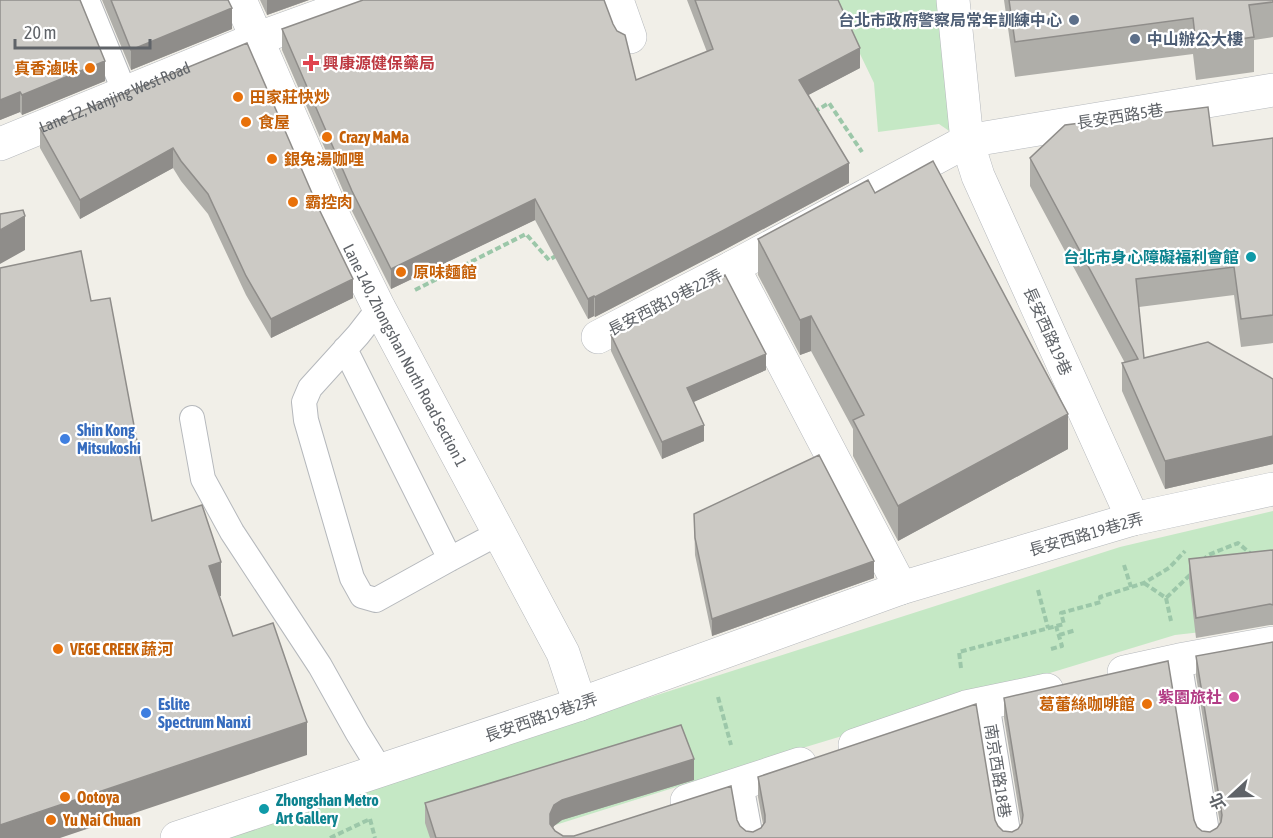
<svg xmlns="http://www.w3.org/2000/svg" width="1273" height="838" viewBox="0 0 1273 838" font-family="'Asap Condensed','Noto Sans TC',sans-serif">
<rect width="100%" height="100%" fill="#f1efe8"/>
<path fill="#c5e8c5" d="M 834,0 L 944,0 L 958,137 L 939,124 L 878,132 L 874,83 Z
M 1273,511 L 1273,624 L 1175,635 L 740,767 L 514,838 L 210,838 L 1120,547 Z"/>
<g fill="none" stroke-linecap="round" stroke-linejoin="round">
<g stroke="#b5b8bc" stroke-width="26">
<path id="lane" d="M 87,0 L 125,93
M 379,308 L 358,335 L 310,388 L 304,402 L 306,420 L 352,578 L 362,596 L 376,600 L 450,559 L 499,533
M 345,349 L 450,559
M 192,418 L 203,479 L 232,532 L 320,666 L 357,732 L 381,771
M 1179,660 L 1208,838
M 987,703 L 1009,838
M 741,784 L 751,838"/>
</g>
<g stroke="#b5b8bc" stroke-width="34">
<g id="street">
<path id="s1" d="M 240,0 L 335,219 L 379,308 L 563,653 L 580,704"/>
<path d="M 617,0 L 630,37"/>
<path d="M 953,0 L 967,141 L 978,176 L 1133,519"/>
<path id="s2" d="M 0,144 L 256,39 L 364,0"/>
<path d="M 733,267 L 901,588"/>
<path d="M 598,337 L 733,267 L 967,141 L 1273,90"/>
<path d="M 1124,672 L 1179,660 L 1273,643"/>
<path d="M 855,745 L 966,707 L 1047,690"/>
<path d="M 687,801 L 800,764"/>
<path d="M 177,838 L 580,704 L 901,588 L 1133,519 L 1273,489"/>
</g>
</g>
<path stroke="#9cc7a9" stroke-width="4" stroke-dasharray="6 3" stroke-linecap="butt" d="M 814,112 L 829,103 L 862,152
M 415,290 L 526,234 L 549,260 L 559,254
M 1203,561 L 1208,555 L 1238,543 L 1251,554
M 1124,565 L 1131,587
M 1144,583 L 1166,598 L 1192,573
M 1038,590 L 1048,628
M 1166,598 L 1171,621
M 1059,635 L 1076,630
M 1051,649 L 1062,646 L 1056,626
M 961,668 L 959,652 L 1064,624 L 1061,613 L 1101,602 L 1100,597 L 1144,583 L 1169,568 L 1185,551
M 718,697 L 731,745
M 370,819 L 375,838
M 330,838 L 370,819"/>
<use href="#lane" stroke="#fff" stroke-width="24"/>
<use href="#street" stroke="#fff" stroke-width="33"/>
</g>
<path fill="#afaea9" d="M 0,0 L 105,81 L 22,115 L 20,112 L 0,120 Z
M 102,0 L 228,0 L 232,29 L 131,70 Z
M 260,0 L 309,0 L 267,15 Z
M 687,0 L 838,0 L 860,68 L 808,95 L 849,183 L 724,250 L 595,317 L 594,316 L 588,319 L 535,220 L 391,289 L 352,211 L 282,50 L 282,29 L 613,24 L 636,80 L 707,52 Z
M 1004,0 L 1273,0 L 1273,37 L 1254,40 L 1254,72 L 1196,80 L 1193,54 L 1015,77 Z
M 247,43 L 353,298 L 271,338 L 246,295 L 208,214 L 181,181 L 173,168 L 80,219 L 40,148 L 40,128 Z
M 1273,138 L 1273,343 L 1241,347 L 1234,295 L 1139,307 L 1144,358 L 1273,379 L 1273,464 L 1165,489 L 1122,391 L 1122,363 L 1125,363 L 1030,186 L 1030,158 L 1213,146 Z
M 875,193 L 1068,449 L 898,541 L 853,456 L 853,429 L 811,351 L 800,355 L 758,275 L 758,239 Z
M 611,335 L 766,370 L 693,402 L 704,441 L 662,459 L 611,351 Z
M 694,514 L 874,578 L 712,636 L 695,555 Z
M 1273,550 L 1273,625 L 1270,625 L 1196,638 L 1189,579 L 1189,559 Z
M 1196,656 L 1273,838 L 430,838 L 425,823 L 425,803 L 694,780 L 562,820 L 554,826 L 553,828 L 555,831 L 563,836 L 574,836 L 737,820 L 740,826 L 746,831 L 753,832 L 761,828 L 763,824 L 758,797 L 758,777 L 995,820 L 998,826 L 1003,831 L 1012,832 L 1018,829 L 1021,824 L 1004,718 L 1004,698 L 1194,820 L 1197,827 L 1202,831 L 1210,832 L 1217,828 L 1220,824 L 1196,676 Z"/>
<path fill="#8f8d8a" d="M 267,0 L 309,0 L 267,15 Z
M 232,8 L 232,29 L 131,70 L 131,50 Z
M 860,48 L 860,68 L 799,100 L 799,80 Z
M 105,61 L 105,81 L 22,115 L 22,95 Z
M 20,92 L 20,112 L 0,120 L 0,100 Z
M 173,148 L 173,168 L 80,219 L 80,200 Z
M 849,163 L 849,183 L 724,250 L 595,317 L 595,297 Z
M 535,199 L 535,220 L 391,289 L 391,269 Z
M 25,216 L 25,250 L 0,264 L 0,230 Z
M 353,279 L 353,298 L 271,338 L 271,319 Z
M 594,296 L 594,316 L 588,319 L 588,299 Z
M 811,316 L 811,351 L 800,355 L 800,320 Z
M 766,354 L 766,370 L 687,405 L 687,388 Z
M 1068,414 L 1068,449 L 898,541 L 898,506 Z
M 704,425 L 704,441 L 662,459 L 662,442 Z
M 1273,436 L 1273,464 L 1165,489 L 1165,461 Z
M 874,561 L 874,578 L 712,636 L 712,619 Z
M 221,562 L 221,596 L 209,599 L 209,566 Z
M 307,722 L 307,755 L 60,838 L 0,838 L 0,825 Z
M 694,759 L 694,780 L 562,820 L 554,826 L 550,834 L 550,814 L 554,805 L 562,800 Z"/>
<path fill="#cccac5" stroke="#8f8d8a" stroke-width="1.5" d="M 0,0 L 80,0 L 105,61 L 22,95 L 20,92 L 0,100 Z
M 111,0 L 228,0 L 232,8 L 131,50 Z
M 363,0 L 604,0 L 613,24 L 617,31 L 625,35 L 636,80 L 713,49 L 695,0 L 838,0 L 860,48 L 799,80 L 849,163 L 724,230 L 595,297 L 594,296 L 588,299 L 535,199 L 391,269 L 352,191 L 282,29 Z
M 1009,0 L 1273,0 L 1273,2 L 1249,5 L 1254,37 L 1196,45 L 1193,18 L 1015,42 Z
M 247,43 L 318,207 L 353,279 L 271,319 L 246,276 L 208,194 L 181,161 L 173,148 L 80,200 L 40,128 Z
M 1208,107 L 1213,146 L 1273,138 L 1273,315 L 1241,319 L 1234,267 L 1136,279 L 1144,358 L 1208,342 L 1273,379 L 1273,436 L 1165,461 L 1122,363 L 1138,359 L 1030,158 L 1065,125 Z
M 933,161 L 1068,414 L 898,506 L 853,420 L 864,415 L 811,316 L 800,320 L 758,239 L 868,180 L 875,193 Z
M 23,210 L 25,216 L 0,230 L 0,214 Z
M 81,251 L 91,301 L 110,298 L 152,521 L 202,505 L 221,562 L 209,566 L 233,636 L 273,623 L 307,722 L 0,825 L 0,268 Z
M 725,275 L 766,354 L 687,388 L 704,425 L 662,442 L 611,335 Z
M 819,455 L 874,561 L 712,619 L 695,538 L 694,514 Z
M 1273,550 L 1273,605 L 1270,604 L 1196,618 L 1189,559 Z
M 1273,642 L 1273,838 L 436,838 L 425,803 L 681,725 L 694,759 L 562,800 L 554,805 L 550,814 L 550,824 L 555,831 L 563,836 L 574,836 L 731,786 L 737,820 L 740,826 L 746,831 L 753,832 L 761,828 L 765,822 L 765,815 L 758,777 L 976,704 L 995,820 L 998,826 L 1003,831 L 1012,832 L 1018,829 L 1022,823 L 1023,815 L 1004,698 L 1168,661 L 1194,820 L 1197,827 L 1202,831 L 1210,832 L 1217,828 L 1221,822 L 1222,815 L 1196,656 Z"/>
<g fill="#5c6f8a" stroke="#fff" stroke-width="2">
<circle cx="1074" cy="20" r="6"/>
<circle cx="1135" cy="39" r="6"/>
</g>
<path fill="#e0444e" stroke="#fff" stroke-width="2" d="M308 54h6v6h6v6h-6v6h-6v-6h-6v-6h6z"/>
<g fill="#e8710a" stroke="#fff" stroke-width="2">
<circle cx="90" cy="68" r="6"/>
<circle cx="238" cy="97" r="6"/>
<circle cx="246" cy="122" r="6"/>
<circle cx="327" cy="137" r="6"/>
<circle cx="272" cy="159" r="6"/>
<circle cx="293" cy="202" r="6"/>
<circle cx="401" cy="272" r="6"/>
<circle cx="58" cy="649" r="6"/>
<circle cx="1147" cy="704" r="6"/>
<circle cx="65" cy="797" r="6"/>
<circle cx="51" cy="820" r="6"/>
</g>
<g fill="#0f9aa8" stroke="#fff" stroke-width="2">
<circle cx="1251" cy="257" r="6"/>
<circle cx="264" cy="809" r="6"/>
</g>
<g fill="#3f7fe0" stroke="#fff" stroke-width="2">
<circle cx="65" cy="439" r="6"/>
<circle cx="146" cy="713" r="6"/>
</g>
<circle fill="#d1479c" stroke="#fff" stroke-width="2" cx="1234" cy="697" r="6"/>
<g text-anchor="middle" stroke-width="4.5" stroke-linejoin="round" paint-order="stroke">
<g font-size="16" font-weight="bold" fill="#4e5e75" stroke="#fff" text-anchor="end">
<text x="1062" y="26">台北市政府警察局常年訓練中心</text>
<text x="1147" y="45" text-anchor="start">中山辦公大樓</text>
</g>
<g font-size="16" font-weight="bold" fill="#be3a42" stroke="#fff" text-anchor="start">
<text x="323" y="69">興康源健保藥局</text>
</g>
<g font-size="16" font-weight="bold" fill="#c56008" stroke="#fff" text-anchor="start">
<text x="78" y="74" text-anchor="end">真香滷味</text>
<text x="250" y="103">田家莊快炒</text>
<text x="258" y="128">食屋</text>
<text x="339" y="143">Crazy MaMa</text>
<text x="284" y="165">銀兔湯咖哩</text>
<text x="305" y="208">霸控肉</text>
<text x="413" y="278">原味麵館</text>
<text x="70" y="655">VEGE CREEK 蔬河</text>
<text x="1135" y="710" text-anchor="end">葛蕾絲咖啡館</text>
<text x="77" y="803">Ootoya</text>
<text x="63" y="826">Yu Nai Chuan</text>
</g>
<g font-size="16" fill="#5f6368" stroke="#fff">
<text dy="6" stroke="none"><textPath href="#s2" startOffset="124">Lane 12, Nanjing West Road</textPath></text>
<text transform="translate(1120 116) rotate(-9)" y="6">長安西路5巷</text>
<text transform="translate(665 302) rotate(-27)" y="6">長安西路19巷22弄</text>
<text transform="translate(1048 331) rotate(66)" y="6">長安西路19巷</text>
<text dy="6" stroke="none"><textPath href="#s1" startOffset="392">Lane 140, Zhongshan North Road Section 1</textPath></text>
<text transform="translate(1086 534) rotate(-16)" y="6">長安西路19巷2弄</text>
<text transform="translate(541 717) rotate(-19)" y="6">長安西路19巷2弄</text>
<text transform="translate(998 771) rotate(81)" y="6">南京西路18巷</text>
</g>
<g font-size="16" font-weight="bold" fill="#0d838f" stroke="#fff" text-anchor="end">
<text x="1239" y="263">台北市身心障礙福利會館</text>
<text x="276" y="806" text-anchor="start">Zhongshan Metro<tspan x="276" dy="18">Art Gallery</tspan></text>
</g>
<g font-size="16" font-weight="bold" fill="#366cbe" stroke="#fff" text-anchor="start">
<text x="77" y="436">Shin Kong<tspan x="77" dy="18">Mitsukoshi</tspan></text>
<text x="158" y="710">Eslite<tspan x="158" dy="18">Spectrum Nanxi</tspan></text>
</g>
<g font-size="16" font-weight="bold" fill="#b23c85" stroke="#fff" text-anchor="end">
<text x="1222" y="703">紫園旅社</text>
</g>
</g>
<g transform="translate(1231 796) rotate(248)" stroke="#ffffff" stroke-width="4.5" paint-order="stroke">
<path d="M0-4.5L10 22L0 15L-10 22Z" fill="#5f6368"/>
<text y="-9" font-size="16" font-weight="bold" text-anchor="middle" fill="#5f6368">北</text>
</g>
<path d="M15 39v9h135v-9" fill="none" stroke="#5f6368" stroke-width="3"/>
<text x="24" y="39" font-size="18" fill="#5f6368" stroke="#ffffff" stroke-width="4.5" paint-order="stroke">20 m</text>
</svg>
